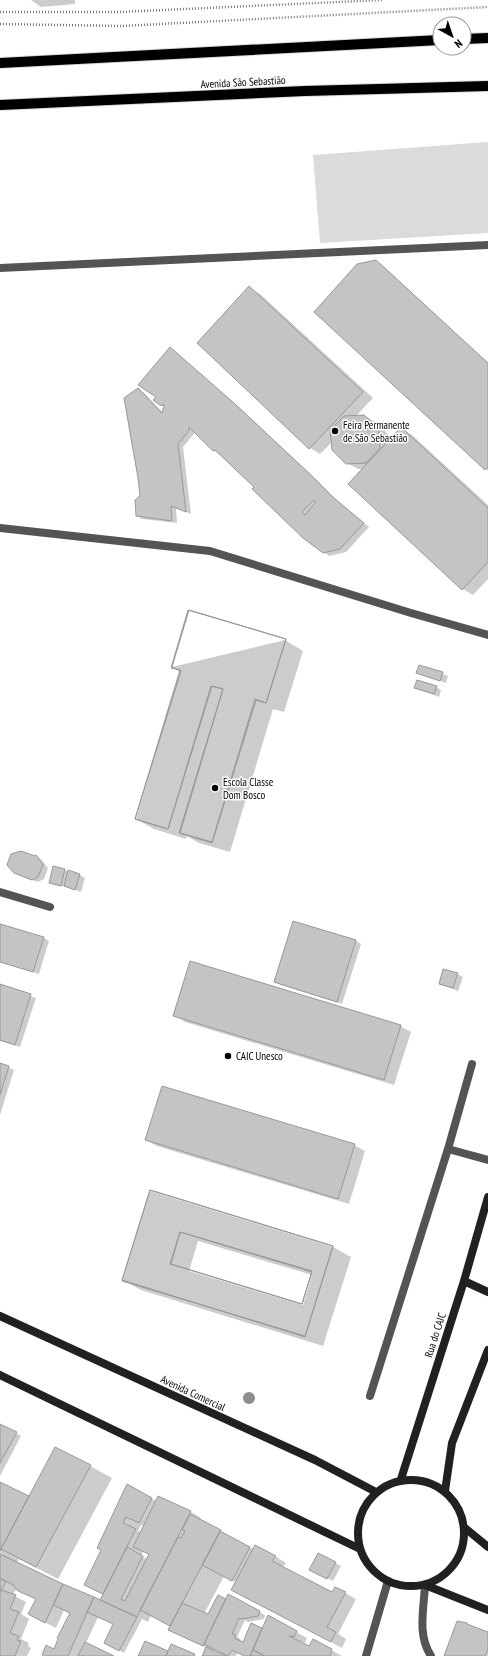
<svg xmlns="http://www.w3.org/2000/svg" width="488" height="1656" viewBox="0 0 488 1656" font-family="'PT Sans Narrow',sans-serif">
<rect width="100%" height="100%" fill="#fff"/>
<path fill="#dbdbdb" d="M 488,142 L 488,233 L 320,243 L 313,155 Z"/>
<path fill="#0003" fill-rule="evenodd" d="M 31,0 L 75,0 L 75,4 L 41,7 Z
M 375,261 L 381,264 L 488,363 L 488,471 L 315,312 Z
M 249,288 L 260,294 L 373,398 L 356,416 L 364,416 L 375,422 L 389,435 L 389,442 L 402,429 L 412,435 L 488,505 L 488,579 L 473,595 L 463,589 L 364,469 L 358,469 L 347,463 L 332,442 L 320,454 L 310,448 L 198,343 Z
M 170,348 L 241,409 L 319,482 L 339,503 L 369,527 L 346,552 L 329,556 L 324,552 L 256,487 L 214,450 L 194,430 L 194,434 L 183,447 L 191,514 L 176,508 L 177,523 L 142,519 L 137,516 L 141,496 L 138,389 L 143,392 L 163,413 L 164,407 L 155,400 L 157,397 Z
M 285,640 L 303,651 L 284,712 L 273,709 L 230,852 L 199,843 L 187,836 L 186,839 L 154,829 L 136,819 L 180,672 L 172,667 Z
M 420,666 L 448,676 L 446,683 L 417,672 Z
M 436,687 L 441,690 L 439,697 L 415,688 Z
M 36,856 L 41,859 L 48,868 L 44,879 L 38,882 L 14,873 Z
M 54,867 L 80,875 L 85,878 L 81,892 L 67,887 L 55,885 L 50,882 Z
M 294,922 L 356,941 L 361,944 L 342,1004 L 281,985 L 275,982 Z
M 0,925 L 44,938 L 49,941 L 39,974 L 0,962 Z
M 457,974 L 463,977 L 458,991 L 440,984 Z
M 0,985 L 36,998 L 20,1047 L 0,1041 Z
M 175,1015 L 400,1026 L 411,1032 L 394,1085 L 185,1022 Z
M 0,1064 L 14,1070 L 0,1115 Z
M 146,1140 L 354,1145 L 365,1151 L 349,1204 L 157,1146 Z
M 150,1191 L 333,1247 L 351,1257 L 323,1346 L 141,1290 L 123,1280 ZM 198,1241 L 312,1275 L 303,1305 L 189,1271 Z
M 0,1425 L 21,1436 L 0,1476 Z
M 90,1466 L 112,1478 L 58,1579 L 19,1559 L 17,1563 L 77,1592 L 101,1601 L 104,1595 L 85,1585 L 102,1550 L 128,1486 L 156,1501 L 159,1497 L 191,1512 L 201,1518 L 200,1520 L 253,1549 L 255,1546 L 278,1558 L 286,1563 L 283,1567 L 333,1593 L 336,1588 L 356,1599 L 338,1634 L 346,1639 L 342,1648 L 243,1595 L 236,1582 L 224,1576 L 204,1614 L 209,1615 L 227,1600 L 229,1596 L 265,1615 L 264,1619 L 248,1622 L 245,1620 L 237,1637 L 241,1639 L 239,1642 L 243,1644 L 252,1625 L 263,1630 L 269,1617 L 307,1638 L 305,1643 L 299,1641 L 310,1648 L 314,1640 L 342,1656 L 245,1656 L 238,1652 L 236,1656 L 230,1656 L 215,1649 L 214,1652 L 224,1656 L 204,1656 L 207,1648 L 169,1629 L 171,1626 L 151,1615 L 148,1622 L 142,1619 L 124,1653 L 105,1642 L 114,1624 L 98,1617 L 86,1643 L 112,1656 L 45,1656 L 55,1650 L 71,1614 L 64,1610 L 56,1628 L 40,1620 L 37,1600 L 17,1588 L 13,1595 L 26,1602 L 21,1614 L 29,1619 L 21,1639 L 29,1643 L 28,1646 L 31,1648 L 27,1656 L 0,1656 L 0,1483 L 29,1497 ZM 141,1525 L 144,1526 L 141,1533 L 138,1531 ZM 143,1552 L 150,1555 L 147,1559 L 141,1556 Z
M 318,1554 L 341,1566 L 333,1581 L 315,1572 Z
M 488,1633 L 488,1656 L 445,1656 Z"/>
<path fill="#c4c4c4" stroke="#989898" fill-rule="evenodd" d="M 376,260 L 488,363 L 488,467 L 485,470 L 314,312 L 357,264 Z
M 249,286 L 363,392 L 309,449 L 197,343 Z
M 170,347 L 235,404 L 314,478 L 334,498 L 364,523 L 340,549 L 323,553 L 303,538 L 252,489 L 254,487 L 215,450 L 213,451 L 189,427 L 189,431 L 178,444 L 186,512 L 171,506 L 172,521 L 136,516 L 135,500 L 140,496 L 138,478 L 124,398 L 138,388 L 162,413 L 164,405 L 163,404 L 161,406 L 153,400 L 156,397 L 138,385 ZM 314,500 L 316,502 L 305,515 L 302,512 Z
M 364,415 L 379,428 L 380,448 L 366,463 L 346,464 L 332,450 L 330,430 L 344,416 Z
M 401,427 L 488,508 L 488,562 L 462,590 L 348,484 Z
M 188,610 L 286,639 L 266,703 L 255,699 L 212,842 L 180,833 L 223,689 L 211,686 L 168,829 L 135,819 L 180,670 L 171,668 Z
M 189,610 L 286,639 L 266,703 L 256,700 L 212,843 L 179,833 L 223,689 L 212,686 L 168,829 L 135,819 L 181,671 L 172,667 Z
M 419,665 L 443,672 L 440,681 L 416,673 Z
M 417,680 L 437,686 L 434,694 L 414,688 Z
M 21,851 L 35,856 L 36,855 L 43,865 L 38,877 L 32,880 L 14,873 L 7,865 L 11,854 Z
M 53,866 L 65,869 L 61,886 L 49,883 Z
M 68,870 L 80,874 L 75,890 L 64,886 Z
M 293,921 L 356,940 L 337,1002 L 274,982 Z
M 0,924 L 44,937 L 33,972 L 0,962 Z
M 190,961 L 401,1025 L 384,1080 L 173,1016 Z
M 443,969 L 458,973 L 453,988 L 439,984 Z
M 0,984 L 31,994 L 15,1045 L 0,1040 Z
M 0,1063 L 9,1066 L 0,1095 Z
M 162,1086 L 355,1144 L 338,1199 L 145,1140 Z
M 150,1190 L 333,1246 L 305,1337 L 122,1280 ZM 180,1232 L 312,1271 L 302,1304 L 170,1264 Z
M 150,1190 L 333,1246 L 305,1336 L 122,1281 ZM 180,1232 L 312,1272 L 302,1304 L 171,1264 Z
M 0,1424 L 17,1432 L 0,1463 Z
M 55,1447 L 91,1465 L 36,1567 L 1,1549 Z
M 0,1482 L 29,1496 L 0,1551 Z
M 127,1484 L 152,1498 L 139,1523 L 126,1517 L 123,1523 L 136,1529 L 103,1594 L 84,1585 L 101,1550 L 97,1548 Z
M 158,1496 L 191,1511 L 137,1617 L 100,1600 L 127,1547 L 143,1556 L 121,1599 L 125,1601 L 149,1554 L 133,1547 Z
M 190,1514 L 221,1530 L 170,1626 L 140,1610 L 178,1537 L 181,1538 L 185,1531 L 182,1530 Z
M 220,1531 L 250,1547 L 232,1581 L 202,1565 Z
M 255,1545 L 276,1556 L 272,1561 L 332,1592 L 335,1587 L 346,1592 L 327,1627 L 336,1632 L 331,1642 L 231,1590 Z
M 318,1553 L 336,1562 L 327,1579 L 309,1570 Z
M 0,1554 L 63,1584 L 45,1623 L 28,1614 L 36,1599 L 18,1591 L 13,1585 L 0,1578 Z
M 0,1578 L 6,1582 L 0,1592 Z
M 63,1584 L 94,1597 L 68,1656 L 44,1656 L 42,1655 L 46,1645 L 54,1649 L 58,1639 L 57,1638 L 70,1613 L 53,1605 Z
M 1,1590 L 16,1595 L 10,1609 L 19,1612 L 10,1633 L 19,1636 L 17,1640 L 21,1641 L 15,1656 L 0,1656 L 0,1592 Z
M 228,1594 L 260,1611 L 258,1616 L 242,1619 L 239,1618 L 232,1634 L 236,1635 L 234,1638 L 243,1642 L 251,1623 L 262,1628 L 250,1656 L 244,1656 L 232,1650 L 228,1656 L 204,1644 Z
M 218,1595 L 226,1599 L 203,1646 L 168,1630 L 182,1603 L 208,1614 Z
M 94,1597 L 137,1617 L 119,1651 L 104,1643 L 113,1624 L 87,1612 Z
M 268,1615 L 297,1631 L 294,1637 L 289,1636 L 309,1646 L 313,1639 L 332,1649 L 330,1656 L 265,1656 L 253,1650 Z
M 457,1621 L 467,1623 L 467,1624 L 488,1632 L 488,1649 L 485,1656 L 444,1656 Z
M 145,1641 L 168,1651 L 166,1656 L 138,1656 Z
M 85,1642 L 114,1656 L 78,1656 Z
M 171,1644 L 195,1654 L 194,1656 L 166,1656 Z
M 206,1647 L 226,1656 L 202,1656 Z
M 253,1650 L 265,1656 L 250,1656 Z"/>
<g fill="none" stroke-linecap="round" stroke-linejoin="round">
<g stroke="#dbdbdb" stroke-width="12">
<path id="primary" d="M 464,39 L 488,38
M 0,63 L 440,40
M 0,105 L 305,91 L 488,86"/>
</g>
<path stroke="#767676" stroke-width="2.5" stroke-dasharray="1 2" stroke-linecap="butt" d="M 0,12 L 119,12 L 382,0
M 0,24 L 122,26 L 488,7"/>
<path stroke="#545454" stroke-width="8" d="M 0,892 L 50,907
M 448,1149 L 488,1160
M 370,1396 L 448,1149 L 472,1064
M 425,1585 C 424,1608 417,1635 431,1656"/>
<path stroke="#545454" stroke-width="8" d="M 0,268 L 488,245
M 0,528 L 210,551 L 411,613 L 488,635
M 366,1656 L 388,1581"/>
<path stroke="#212121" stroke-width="8" d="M 464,1281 L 488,1292
M 0,1316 L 315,1460 L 376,1492
M 0,1375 L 360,1549
M 401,1479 L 464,1281 L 488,1197
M358 1533a53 53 0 1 1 106 0a53 53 0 1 1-106 0Z
M 445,1491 L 452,1443 L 488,1350
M 465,1528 L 488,1547
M 425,1585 L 488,1610"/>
<use href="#primary" stroke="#000" stroke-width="10"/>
</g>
<circle fill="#8e8e8e" cx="249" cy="1398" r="6"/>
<g fill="#000" stroke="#fff" stroke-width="1.5">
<circle cx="335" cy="431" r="4"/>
<circle cx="215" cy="788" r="4"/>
<circle cx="228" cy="1056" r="4"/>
</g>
<g text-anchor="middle" stroke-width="3" stroke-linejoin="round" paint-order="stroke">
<g font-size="11" fill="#000" stroke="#fff">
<text transform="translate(243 82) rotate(-3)" y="4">Avenida São Sebastião</text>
<text transform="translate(435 1335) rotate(-72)" y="4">Rua do CAIC</text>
<text transform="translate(193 1393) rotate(25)" y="4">Avenida Comercial</text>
</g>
<g font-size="11" fill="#000" stroke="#fff" text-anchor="start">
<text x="343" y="429">Feira Permanente<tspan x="343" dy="13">de São Sebastião</tspan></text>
<text x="223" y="786">Escola Classe<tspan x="223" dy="13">Dom Bosco</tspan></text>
<text x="236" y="1060">CAIC Unesco</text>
</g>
</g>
<g transform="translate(452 36) rotate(140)"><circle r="19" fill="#ffffff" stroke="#999999"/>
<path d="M0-3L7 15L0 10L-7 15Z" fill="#000000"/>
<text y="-6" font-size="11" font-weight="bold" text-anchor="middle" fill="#000000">N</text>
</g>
</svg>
